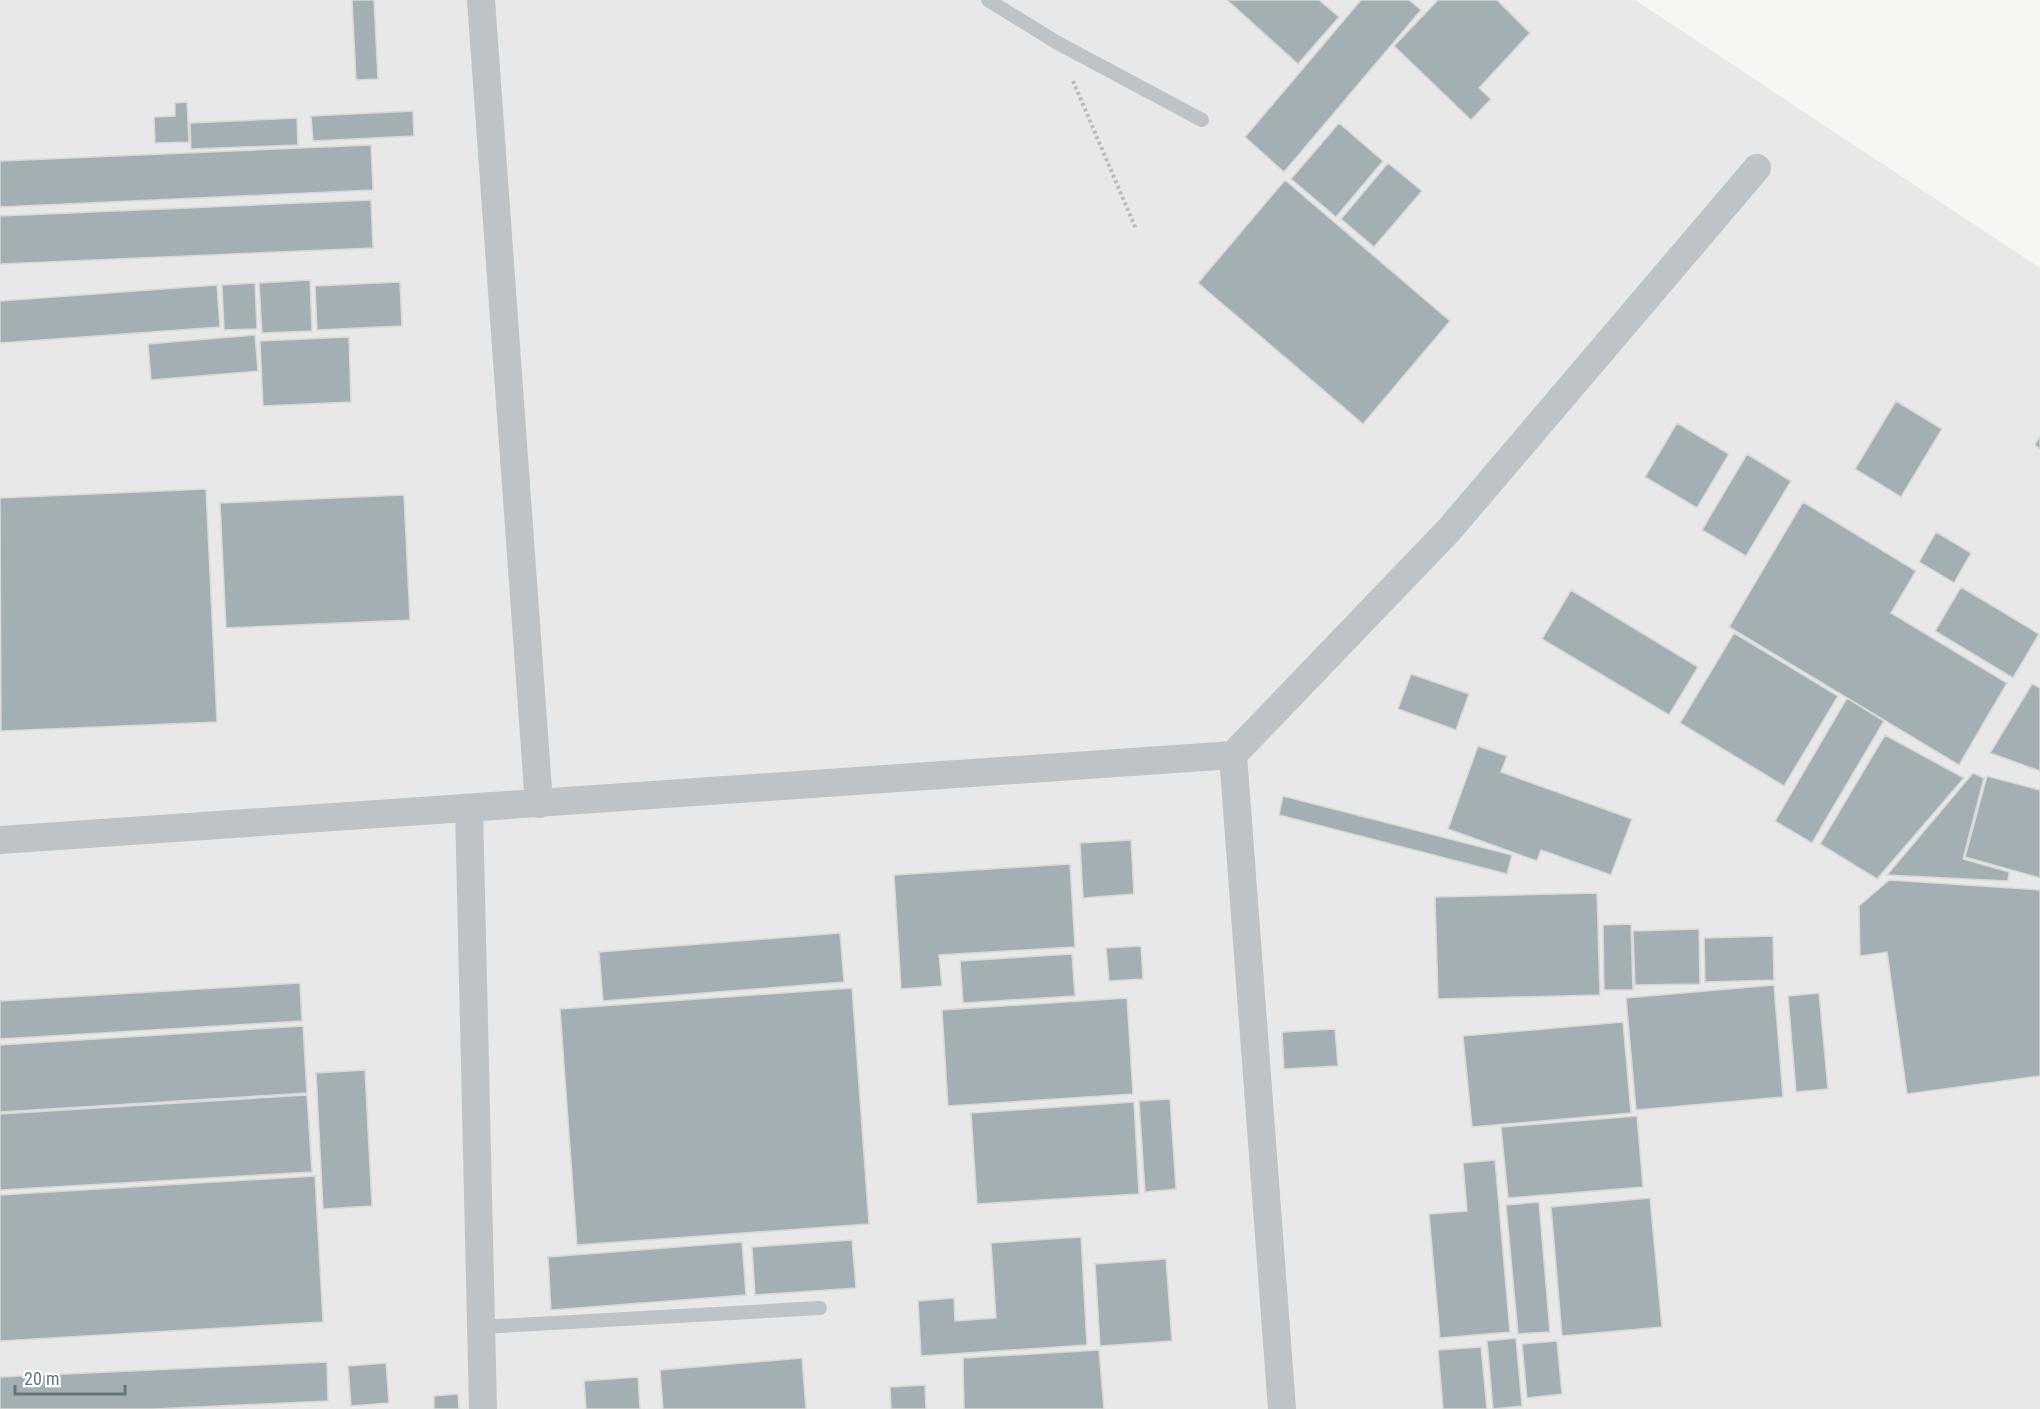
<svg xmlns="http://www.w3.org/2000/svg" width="2040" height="1409" viewBox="0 0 2040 1409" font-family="'Roboto Condensed',sans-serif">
<rect width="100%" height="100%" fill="#f7f6f3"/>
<path fill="#e7e8e7" d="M 0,0 L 1635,0 L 2040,268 L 2040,1409 L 0,1409 Z"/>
<path fill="#a4afb3" stroke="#d8d8d6" stroke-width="1.5" d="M 352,0 L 374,0 L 378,79 L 356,80 Z
M 1227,0 L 1319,0 L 1339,17 L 1298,64 Z
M 1361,0 L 1409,0 L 1421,10 L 1284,172 L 1245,137 Z
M 1438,0 L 1497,0 L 1530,33 L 1479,88 L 1491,99 L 1471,120 L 1394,46 Z
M 187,102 L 189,142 L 155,143 L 154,117 L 175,116 L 175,103 Z
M 413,111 L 414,136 L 313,141 L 311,116 Z
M 297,118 L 298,145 L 191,149 L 190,123 Z
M 1339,123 L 1383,161 L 1336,217 L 1291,179 Z
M 371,145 L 373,190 L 0,207 L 0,161 Z
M 1388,163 L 1422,191 L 1374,247 L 1341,219 Z
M 1285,180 L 1450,321 L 1363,424 L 1198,283 Z
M 371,200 L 373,248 L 0,264 L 0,216 Z
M 310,280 L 312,331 L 262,333 L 259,283 Z
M 400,282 L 402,326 L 317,330 L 315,286 Z
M 255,283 L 257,329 L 224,330 L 222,285 Z
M 217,285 L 220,327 L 0,343 L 0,301 Z
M 255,335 L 258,371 L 151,380 L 148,344 Z
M 349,337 L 351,402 L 263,406 L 260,341 Z
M 1896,401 L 1942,429 L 1901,497 L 1855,469 Z
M 1677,423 L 1729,454 L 1697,508 L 1645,477 Z
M 2040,436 L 2040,449 L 2035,445 Z
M 1747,454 L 1791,481 L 1746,556 L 1702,530 Z
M 206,489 L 217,722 L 1,731 L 0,498 Z
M 404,495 L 410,620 L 226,628 L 220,503 Z
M 1803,502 L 1916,571 L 1891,613 L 2007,683 L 1959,765 L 1729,627 Z
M 1936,532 L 1971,553 L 1954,583 L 1919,562 Z
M 1961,587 L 2039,634 L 2013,678 L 1935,631 Z
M 1571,590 L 1698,667 L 1669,715 L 1542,639 Z
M 1734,633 L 1838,696 L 1784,786 L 1680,723 Z
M 1411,674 L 1469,694 L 1456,730 L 1398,709 Z
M 2032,684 L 2040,688 L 2040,771 L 1990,753 Z
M 1847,698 L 1884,721 L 1812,843 L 1775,821 Z
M 1885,735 L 1964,778 L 1877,879 L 1820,844 Z
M 1478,746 L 1507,756 L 1501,772 L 1632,819 L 1611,875 L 1541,850 L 1537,861 L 1448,829 Z
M 1973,773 L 1984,778 L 1963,859 L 2009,872 L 2008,881 L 1887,875 Z
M 1987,776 L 2040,790 L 2040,878 L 1965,857 Z
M 1283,796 L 1512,855 L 1507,874 L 1279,815 Z
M 1131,840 L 1134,894 L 1083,898 L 1080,843 Z
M 1070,864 L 1075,947 L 939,955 L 942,986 L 901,989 L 894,875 Z
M 1889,880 L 2040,890 L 2040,1076 L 1907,1094 L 1887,952 L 1860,956 L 1859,906 Z
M 1597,893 L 1600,995 L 1438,999 L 1435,897 Z
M 1631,924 L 1633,990 L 1604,990 L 1603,925 Z
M 1699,929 L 1700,984 L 1635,985 L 1633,931 Z
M 840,933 L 844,982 L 603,1001 L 599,952 Z
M 1773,936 L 1774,980 L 1705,982 L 1704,938 Z
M 1141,946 L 1143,979 L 1109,981 L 1106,948 Z
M 1072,954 L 1075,996 L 963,1003 L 960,961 Z
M 300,983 L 302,1021 L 0,1039 L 0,1001 Z
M 1774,985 L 1783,1097 L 1636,1110 L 1626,998 Z
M 852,988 L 869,1224 L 577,1245 L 560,1009 Z
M 1819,993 L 1828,1089 L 1796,1092 L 1788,996 Z
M 1127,998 L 1133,1094 L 948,1106 L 942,1010 Z
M 1623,1022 L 1631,1113 L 1472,1127 L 1463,1036 Z
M 303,1026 L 307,1093 L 0,1112 L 0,1045 Z
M 1335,1029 L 1338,1066 L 1284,1069 L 1282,1032 Z
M 365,1070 L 372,1206 L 323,1209 L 316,1073 Z
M 307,1095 L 312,1172 L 0,1190 L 0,1114 Z
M 1170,1099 L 1176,1189 L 1145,1192 L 1139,1101 Z
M 1134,1102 L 1139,1194 L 977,1204 L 971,1113 Z
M 1637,1116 L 1643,1187 L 1508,1198 L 1501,1127 Z
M 1495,1160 L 1510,1332 L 1440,1338 L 1429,1214 L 1467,1211 L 1463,1163 Z
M 315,1176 L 323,1322 L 0,1341 L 0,1195 Z
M 1650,1198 L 1662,1327 L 1562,1336 L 1551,1207 Z
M 1539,1202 L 1550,1332 L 1518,1334 L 1506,1205 Z
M 1081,1237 L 1087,1345 L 921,1356 L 918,1301 L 954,1298 L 955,1321 L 996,1318 L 991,1243 Z
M 852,1240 L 856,1288 L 755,1295 L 752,1247 Z
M 742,1242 L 746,1295 L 551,1310 L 548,1257 Z
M 1166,1259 L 1172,1341 L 1100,1346 L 1095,1264 Z
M 1516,1338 L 1522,1406 L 1493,1409 L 1487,1341 Z
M 1557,1341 L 1562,1394 L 1527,1398 L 1522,1344 Z
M 1481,1347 L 1487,1409 L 1443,1409 L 1438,1350 Z
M 1099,1350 L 1104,1409 L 964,1409 L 963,1358 Z
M 802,1358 L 806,1409 L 663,1409 L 660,1370 Z
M 327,1362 L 328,1401 L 154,1409 L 0,1409 L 0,1377 Z
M 386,1363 L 389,1403 L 351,1406 L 348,1366 Z
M 638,1377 L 640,1409 L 586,1409 L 584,1381 Z
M 925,1385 L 926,1409 L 891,1409 L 890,1387 Z
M 458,1394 L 459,1409 L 434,1409 L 434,1396 Z"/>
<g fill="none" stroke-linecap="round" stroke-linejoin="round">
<path stroke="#b8bcbe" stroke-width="4" stroke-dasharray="3 3" stroke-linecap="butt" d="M 1073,81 L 1136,229"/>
<path stroke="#bdc3c6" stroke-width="14" d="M 988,0 L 1056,42 L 1202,120
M 481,1327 L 820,1308"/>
<path stroke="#bdc3c6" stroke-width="28" d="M 481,0 L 539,804
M 1233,755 L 1282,1409
M 469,808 L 483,1409
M 0,840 L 1233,755 L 1449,530 L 1757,168"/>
</g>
<path d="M15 1385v9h110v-9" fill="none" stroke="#62757e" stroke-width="3"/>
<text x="24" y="1385" font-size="18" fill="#62757e" stroke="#ffffff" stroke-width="4.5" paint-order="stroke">20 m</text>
</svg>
